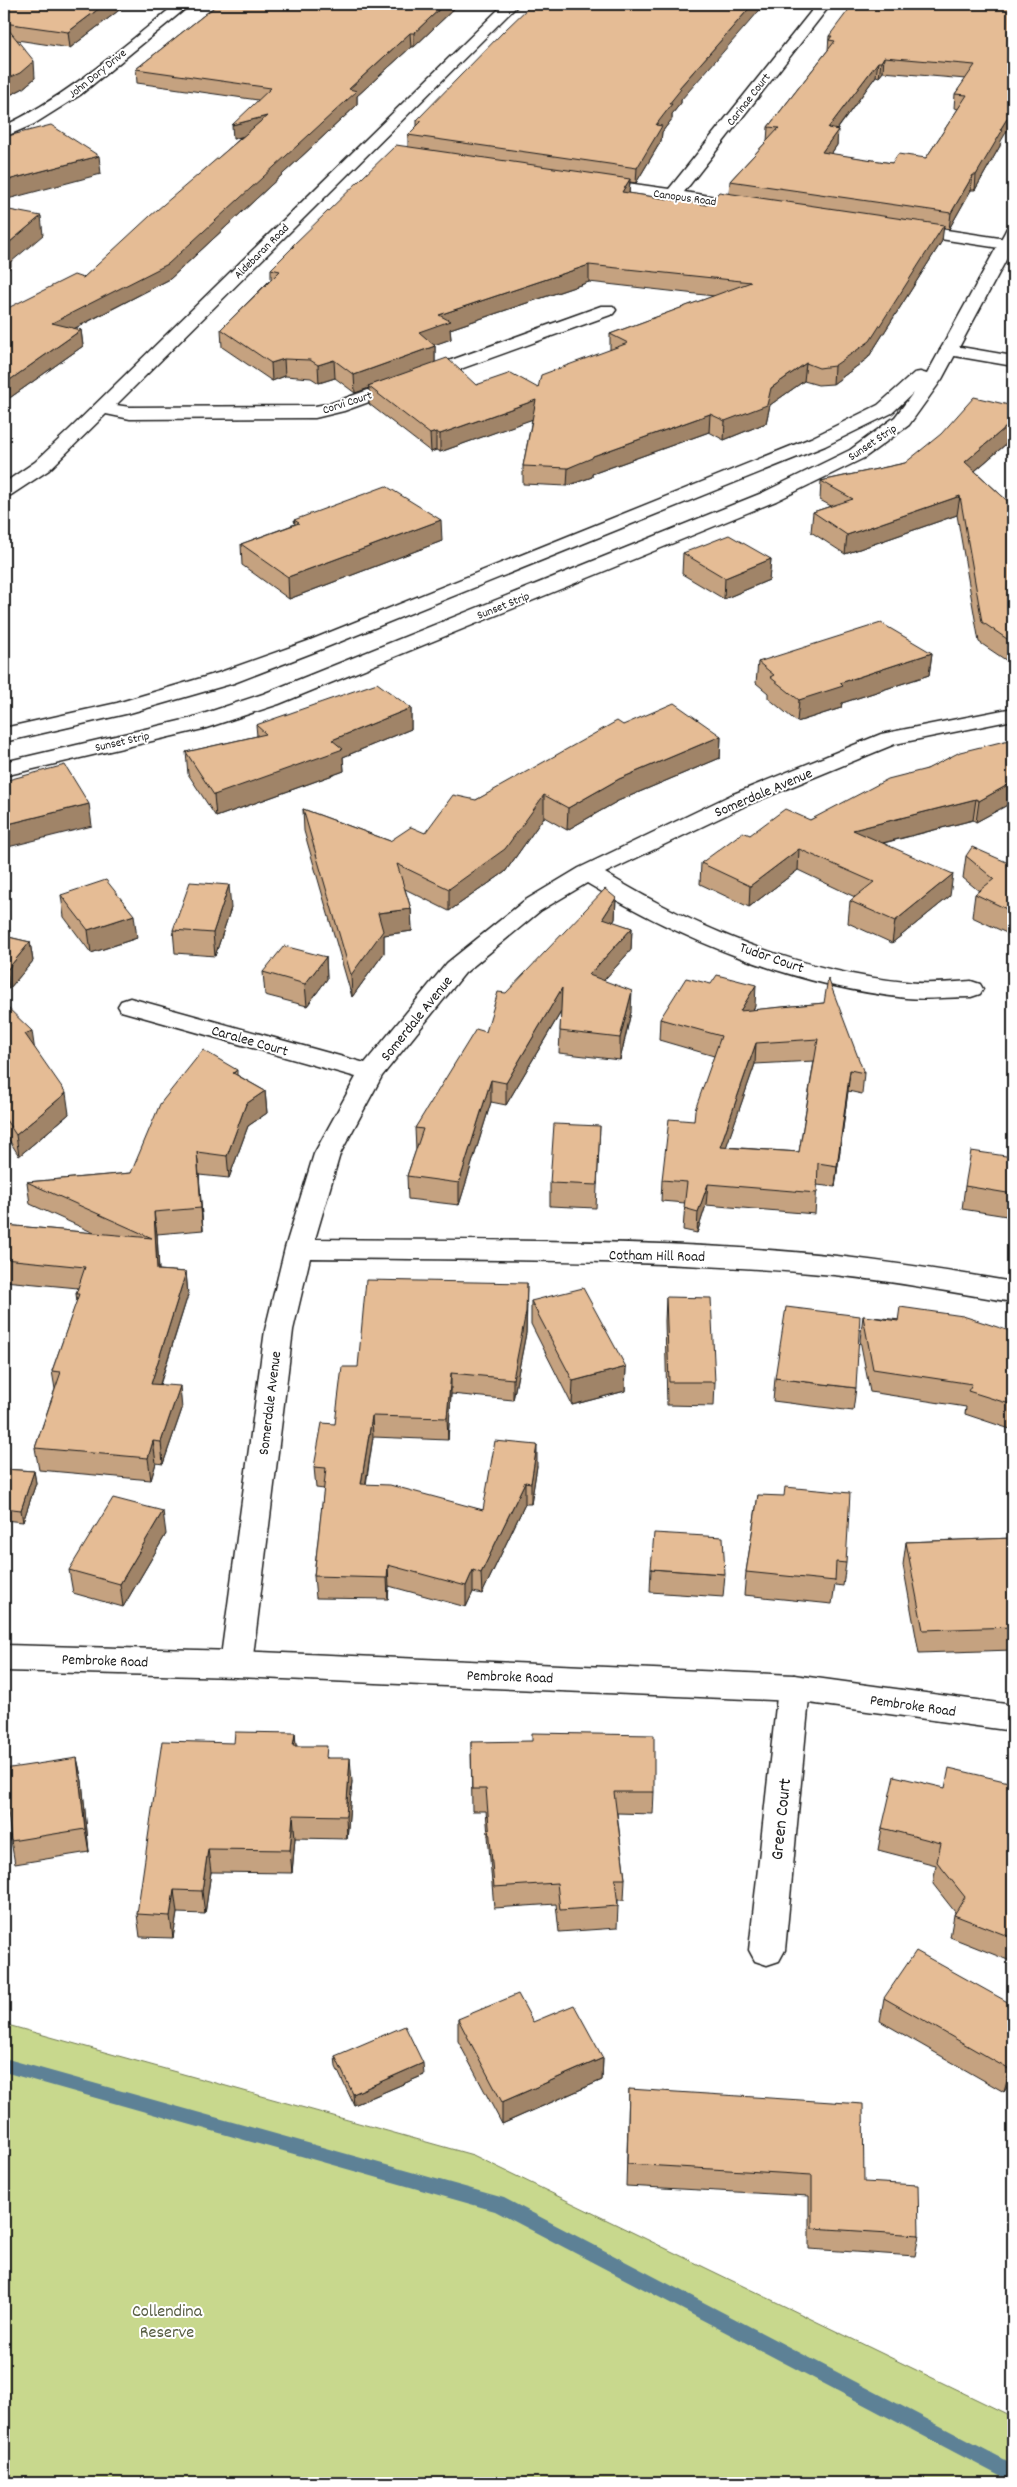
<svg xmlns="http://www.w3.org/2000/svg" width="1017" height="2487" viewBox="0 0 1017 2487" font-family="Dekko,sans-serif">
<rect width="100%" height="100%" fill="#fff"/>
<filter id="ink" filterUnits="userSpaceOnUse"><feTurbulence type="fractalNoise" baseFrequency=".02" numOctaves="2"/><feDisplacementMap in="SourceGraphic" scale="10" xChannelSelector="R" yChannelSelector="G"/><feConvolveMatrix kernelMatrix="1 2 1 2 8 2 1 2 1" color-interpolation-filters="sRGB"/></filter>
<g filter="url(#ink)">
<path fill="#c8d88d" stroke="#727a54" d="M 4,2024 L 473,2155 L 1013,2417 L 1013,2483 L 4,2483 Z"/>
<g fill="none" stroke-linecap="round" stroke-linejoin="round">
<path fill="#5d8196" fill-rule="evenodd" d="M 4,2058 L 504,2198 L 1013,2464 L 1013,2483 L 495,2211 L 4,2072 Z"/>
<g stroke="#1c1c1c" stroke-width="3">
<path id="minor" d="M 504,4 L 519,4 L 116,405 L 130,407 L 315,406 L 332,403 L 601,306 L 613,306 L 616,310 L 613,314 L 344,411 L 315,418 L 130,419 L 106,414 L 49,470 L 11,495 L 4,497 L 4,483 L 35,462 L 69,430 Z
M 817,4 L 831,4 L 684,192 L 754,203 L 756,206 L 754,209 L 748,211 L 586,186 L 584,183 L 592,178 L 669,189 Z
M 907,224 L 1006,239 L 1012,240 L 1013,246 L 1006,249 L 901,233 L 899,229 L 901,225 Z
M 949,345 L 1013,356 L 1013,366 L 943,354 L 940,350 L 943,346 Z
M 1013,708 L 1013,720 L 895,744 L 747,805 L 605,873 C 695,928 800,972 906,982 C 928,985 950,982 971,981 L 980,984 L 983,989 L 980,994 L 971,997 C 950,997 928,1000 906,998 C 794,986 683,941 587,883 L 540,911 L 465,973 L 382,1076 L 340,1154 L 315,1239 C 489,1241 664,1238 837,1256 C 896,1263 955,1272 1013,1282 L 1013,1302 C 954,1293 894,1281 834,1275 C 660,1259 485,1260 310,1258 L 293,1330 L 252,1664 L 247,1673 L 236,1677 L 225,1673 L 220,1664 L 265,1330 L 285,1248 L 314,1154 L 356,1077 L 121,1011 L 118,1006 L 121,1001 L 130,998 L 365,1063 L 447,963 L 524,901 L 579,868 L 731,795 L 881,734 Z
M 794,1675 L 805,1679 L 810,1688 L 785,1950 L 779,1961 L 767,1965 L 755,1961 L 749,1950 L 778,1688 L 783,1679 Z"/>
</g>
<g stroke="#1c1c1c" stroke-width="3">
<path id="tertiary" d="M 176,4 L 191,4 L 80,95 L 34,124 L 4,137 L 4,126 C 68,96 121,48 176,4 Z
M 1013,227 L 1013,247 L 942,379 L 909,425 L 864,458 L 776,501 L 279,704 L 203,729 L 4,776 L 4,762 L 188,719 L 263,694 L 762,493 L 850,450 L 895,417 L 913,393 L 892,413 L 825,446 L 322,649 L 234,683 L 130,713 L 4,742 L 4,728 L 117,703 L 218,673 L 308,641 L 811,438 L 878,405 L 914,373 L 920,372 L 927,374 L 1005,232 L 1007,228 Z
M 4,1645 L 236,1651 L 794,1675 L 1013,1705 L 1013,1731 L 794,1701 L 236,1677 L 4,1671 Z"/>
</g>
<use href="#minor" fill="#fff" fill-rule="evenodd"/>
<use href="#tertiary" fill="#fff" fill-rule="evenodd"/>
</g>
<path fill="#c5a280" stroke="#1c1c1c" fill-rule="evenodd" d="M 4,4 L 127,4 L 70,48 L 17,40 L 35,78 L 22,89 L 4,98 Z
M 218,4 L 459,4 L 414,47 L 411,47 L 357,96 L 357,105 L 170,279 L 74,329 L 81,330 L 83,346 L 4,402 L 83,278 L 242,137 L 233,139 L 258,100 L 137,83 L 136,69 Z
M 1013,4 L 1000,146 L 975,190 L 971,190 L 949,229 L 943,228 L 942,241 L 868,358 L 833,384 L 818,385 L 804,381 L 770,405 L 766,423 L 724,440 L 709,432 L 592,474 L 592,477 L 567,486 L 523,484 L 523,466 L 532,419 L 440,452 L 436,450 L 431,452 L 369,404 L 369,388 L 355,393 L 335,378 L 319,383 L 311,378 L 285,376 L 272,381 L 222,347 L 221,329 L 271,279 L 271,269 L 292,248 L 292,246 L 408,147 L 408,135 L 417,126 L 417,120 L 681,100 L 681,103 L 672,114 L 672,119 L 662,132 L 661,141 L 636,183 L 630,182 L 629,194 L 707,205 L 729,193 L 730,181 L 767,141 L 768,127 L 828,50 L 829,36 ZM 883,72 L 966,79 L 955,94 L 954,108 L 958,109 L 926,158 L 892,163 L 831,154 L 837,145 L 837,130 L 876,76 L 879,77 ZM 589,282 L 714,296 L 610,334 L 610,350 L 538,388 L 476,385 L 435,362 L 435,346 L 433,345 L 451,339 L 450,329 Z
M 1013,406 L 1013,438 L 975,471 L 1013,506 L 1013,665 L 979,642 L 957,515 L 845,554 L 811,532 L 813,512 L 831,506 L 820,500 L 821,481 L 905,463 Z
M 294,520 L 442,541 L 289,599 L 242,565 L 241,544 L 295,524 Z
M 683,553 L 771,559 L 769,580 L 724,599 L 682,574 Z
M 932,653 L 929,675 L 842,703 L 841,708 L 797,722 L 768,698 L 768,693 L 756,683 L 758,662 Z
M 411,708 L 411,729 L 343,757 L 344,771 L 216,817 L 188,774 L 186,752 L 257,736 L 256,725 Z
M 623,725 L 721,736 L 720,758 L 618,801 L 567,830 L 544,817 L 505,872 L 449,911 L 405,889 L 411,909 L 412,931 L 384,935 L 384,953 L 352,997 L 304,831 L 303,809 L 390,841 L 425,833 L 476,800 Z
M 1013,739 L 1013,802 L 976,822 L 973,820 L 884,843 L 950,896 L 892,943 L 848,923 L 850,901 L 855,897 L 798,870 L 749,907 L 700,884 L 701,863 L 750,835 L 810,820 L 927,769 Z
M 966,856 L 1013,865 L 1013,936 L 972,917 L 975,894 L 979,891 L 963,878 Z
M 61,895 L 137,938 L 91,953 L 64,917 Z
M 616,898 L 615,919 L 613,922 L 632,928 L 631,950 L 604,980 L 631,1012 L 620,1060 L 559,1053 L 561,1012 L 506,1105 L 491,1102 L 459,1205 L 408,1199 L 407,1176 L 416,1150 L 415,1128 L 486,1032 L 506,993 Z
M 231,908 L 215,956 L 175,953 L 173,930 Z
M 4,936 L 30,942 L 33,961 L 9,989 L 4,988 Z
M 326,957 L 327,979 L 307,1006 L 265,995 L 263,972 Z
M 824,1003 L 864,1073 L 862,1094 L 848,1091 L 835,1187 L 817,1185 L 815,1214 L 706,1205 L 697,1233 L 683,1230 L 685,1203 L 661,1201 L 662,1180 L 694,1121 L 714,1056 L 659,1040 L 660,1019 L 755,1006 L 753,1010 ZM 814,1061 L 799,1152 L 726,1147 L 755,1064 Z
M 4,1004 L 34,1047 L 69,1114 L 19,1156 L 4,1132 Z
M 237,1070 L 237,1075 L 265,1091 L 267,1113 L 248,1126 L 229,1178 L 199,1175 L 203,1230 L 157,1234 L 159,1270 L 186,1272 L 188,1295 L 160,1385 L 182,1409 L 163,1464 L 156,1463 L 151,1480 L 39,1470 L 35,1448 L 55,1389 L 52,1371 L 77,1301 L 76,1294 L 78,1288 L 4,1281 L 4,1225 L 94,1233 L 30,1204 L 27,1182 L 131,1173 Z
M 600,1126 L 596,1208 L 550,1206 L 550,1183 Z
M 1013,1157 L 1013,1217 L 962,1209 L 965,1186 Z
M 666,1297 L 715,1382 L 714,1406 L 667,1405 L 665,1321 Z
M 531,1301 L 626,1367 L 625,1391 L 572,1405 L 531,1324 Z
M 527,1304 L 526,1333 L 513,1400 L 451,1394 L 448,1440 L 373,1437 L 366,1485 L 483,1510 L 537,1466 L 531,1504 L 525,1504 L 482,1594 L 473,1592 L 466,1607 L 389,1586 L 388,1599 L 316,1598 L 314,1576 L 324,1489 L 316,1488 L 314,1467 L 335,1424 L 358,1367 Z
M 863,1316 L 1013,1332 L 1013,1430 L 965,1414 L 966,1407 L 870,1392 L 860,1340 Z
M 775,1378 L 856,1388 L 853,1411 L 773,1401 Z
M 4,1469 L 34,1471 L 36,1483 L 23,1522 L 4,1520 Z
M 758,1495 L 846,1563 L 843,1586 L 835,1585 L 832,1604 L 744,1595 L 746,1572 Z
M 166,1534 L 123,1607 L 73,1593 L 69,1570 Z
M 1013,1538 L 1013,1650 L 919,1653 L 903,1565 L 906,1542 Z
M 651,1569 L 725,1574 L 723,1597 L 650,1592 Z
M 295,1733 L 296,1746 L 328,1758 L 352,1781 L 347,1839 L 295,1838 L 292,1873 L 211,1872 L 205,1914 L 177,1913 L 173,1938 L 140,1937 L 137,1914 L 234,1743 Z
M 471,1742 L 654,1792 L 653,1814 L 617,1813 L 625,1879 L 624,1900 L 618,1900 L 618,1906 L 617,1928 L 559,1932 L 556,1904 L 494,1908 L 486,1811 L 472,1811 Z
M 77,1758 L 82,1781 L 89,1852 L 15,1864 L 11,1841 Z
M 1013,1783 L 1013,1962 L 950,1937 L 954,1915 L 955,1912 L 933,1884 L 936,1865 L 878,1850 L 882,1828 L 945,1788 Z
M 884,1998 L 1013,2005 L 1013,2078 L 1004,2092 L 880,2021 Z
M 458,2019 L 533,2022 L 603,2058 L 602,2080 L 502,2124 L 458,2041 Z
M 335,2056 L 424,2075 L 354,2105 L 336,2067 Z
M 629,2089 L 864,2182 L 919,2235 L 915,2256 L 809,2249 L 809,2196 L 626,2186 Z"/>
<path fill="#a08468" stroke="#1c1c1c" d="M 105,4 L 127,4 L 70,48 L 68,32 Z
M 445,4 L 459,4 L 414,47 L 414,33 Z
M 753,4 L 765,4 L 681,100 L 681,103 L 672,114 L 672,119 L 662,132 L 661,141 L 636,183 L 637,168 L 656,125 L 679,88 Z
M 410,33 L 411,47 L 357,96 L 357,105 L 170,279 L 54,339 L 52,323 L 349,89 Z
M 884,57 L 883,72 L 879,77 L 881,62 Z
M 34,61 L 35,78 L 22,89 L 4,98 L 4,80 Z
M 878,62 L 876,76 L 827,143 L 828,128 Z
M 1013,109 L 1013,121 L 1001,141 L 1000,146 L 975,190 L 976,175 L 1000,130 Z
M 267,116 L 267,130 L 233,139 L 232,125 Z
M 838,130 L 837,145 L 821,168 L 822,152 Z
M 99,156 L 101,174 L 4,200 L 4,181 Z
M 973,175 L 971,190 L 949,229 L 951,213 Z
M 630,179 L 629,195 L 622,192 Z
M 41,216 L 43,235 L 11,262 L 11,267 L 4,274 L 4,247 Z
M 944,225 L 942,241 L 868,358 L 833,384 L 834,366 Z
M 589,265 L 589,282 L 450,329 L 451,339 L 420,350 L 419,332 L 439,315 Z
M 81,330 L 83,346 L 4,402 L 4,384 Z
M 435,346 L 435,364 L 368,386 L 369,388 L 355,393 L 354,375 Z
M 284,359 L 285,376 L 272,381 L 271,363 Z
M 334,360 L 335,378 L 319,383 L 318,365 Z
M 806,363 L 804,381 L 770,405 L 766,423 L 724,440 L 725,421 Z
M 536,400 L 536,418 L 440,452 L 440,434 Z
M 710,414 L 709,432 L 592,474 L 592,477 L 567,486 L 568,468 L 593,456 Z
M 1013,421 L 1013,438 L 963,481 L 965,462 Z
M 436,432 L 436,450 L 431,452 L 430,434 Z
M 960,496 L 957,515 L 845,554 L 847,535 Z
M 441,520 L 442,541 L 289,599 L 288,577 Z
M 771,559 L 769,580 L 724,599 L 725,578 Z
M 932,653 L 929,675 L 842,703 L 841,708 L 797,722 L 799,700 L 840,683 Z
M 411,708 L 411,729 L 343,757 L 344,771 L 216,817 L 214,795 L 332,740 Z
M 721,736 L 720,758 L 618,801 L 567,830 L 568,808 L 619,779 Z
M 1013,782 L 1013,802 L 976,822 L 979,801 Z
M 544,795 L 544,817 L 505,872 L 449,911 L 449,889 Z
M 976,799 L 973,820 L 851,851 L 853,830 Z
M 89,804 L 92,826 L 4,848 L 4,825 Z
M 799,849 L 798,870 L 749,907 L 750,886 Z
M 953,874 L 950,896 L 892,943 L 895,921 Z
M 229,885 L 231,908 L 215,956 L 213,933 Z
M 616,898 L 615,919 L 603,940 L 603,918 Z
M 411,909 L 412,931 L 384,935 L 384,953 L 352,997 L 351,975 L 378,913 Z
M 134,915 L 137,938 L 91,953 L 88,930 Z
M 632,928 L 631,950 L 589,997 L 589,975 Z
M 30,942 L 33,961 L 9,989 L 7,970 Z
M 326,957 L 327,979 L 307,1006 L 305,984 Z
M 756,985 L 755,1006 L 739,1032 L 740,1011 Z
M 562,988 L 562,1010 L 506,1105 L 506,1083 Z
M 632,991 L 631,1012 L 620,1060 L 620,1038 Z
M 32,1031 L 35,1052 L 25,1034 Z
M 756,1043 L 755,1064 L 719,1168 L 720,1147 Z
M 850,1070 L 848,1091 L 835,1187 L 837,1166 Z
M 491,1080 L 491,1102 L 459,1205 L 459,1183 Z
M 265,1091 L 267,1113 L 248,1126 L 229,1178 L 227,1156 L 246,1104 Z
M 66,1093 L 69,1114 L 19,1156 L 16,1135 Z
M 197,1152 L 199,1175 L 203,1230 L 201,1208 Z
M 708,1184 L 706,1205 L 697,1233 L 698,1212 Z
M 154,1212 L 157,1234 L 160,1292 L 157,1270 Z
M 186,1272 L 188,1295 L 153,1406 L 151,1384 Z
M 527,1283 L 526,1333 L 513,1400 L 513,1379 Z
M 626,1367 L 625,1391 L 572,1405 L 573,1381 Z
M 451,1373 L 451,1394 L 448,1440 L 447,1418 Z
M 180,1386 L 182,1409 L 163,1464 L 161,1442 Z
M 372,1416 L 373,1437 L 362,1506 L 361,1484 Z
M 153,1441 L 156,1463 L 151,1480 L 148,1458 Z
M 537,1445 L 537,1466 L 531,1504 L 531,1483 Z
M 34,1471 L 36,1483 L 23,1522 L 21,1510 Z
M 525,1482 L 525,1504 L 482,1594 L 481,1573 Z
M 163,1511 L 166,1534 L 123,1607 L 120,1584 Z
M 388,1565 L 389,1586 L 388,1599 L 387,1578 Z
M 473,1570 L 473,1592 L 466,1607 L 466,1586 Z
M 295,1733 L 297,1756 L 293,1746 Z
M 77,1758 L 82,1781 L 89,1852 L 85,1829 Z
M 350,1758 L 352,1781 L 347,1839 L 346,1816 Z
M 293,1815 L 295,1838 L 292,1873 L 290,1850 Z
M 208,1849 L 211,1872 L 205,1914 L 202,1891 Z
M 174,1890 L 177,1913 L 173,1938 L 170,1916 Z
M 603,2058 L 602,2080 L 502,2124 L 502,2102 Z
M 423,2063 L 424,2075 L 354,2105 L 353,2094 Z
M 1013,2064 L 1013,2078 L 1004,2092 L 1010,2070 Z"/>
<path fill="#e5bc95" stroke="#1c1c1c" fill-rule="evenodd" d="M 4,4 L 105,4 L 68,32 L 4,23 Z
M 218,4 L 445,4 L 414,33 L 410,33 L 349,89 L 357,91 L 168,264 L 52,323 L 81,330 L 4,384 L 4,310 L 74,275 L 83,278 L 150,216 L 267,116 L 232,125 L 271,88 L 136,69 Z
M 532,4 L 753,4 L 679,88 L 681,89 L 669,104 L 672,104 L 656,125 L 662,126 L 637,168 L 408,135 L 422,121 L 417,120 L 504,31 Z
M 853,4 L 1013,4 L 1013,109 L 1000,130 L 1002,131 L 976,175 L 973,175 L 951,213 L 730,181 L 779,128 L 768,127 L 835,41 L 829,40 L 832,36 L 829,36 ZM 884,57 L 975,65 L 955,94 L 967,95 L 926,158 L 898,154 L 892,163 L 822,152 L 838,130 L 828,128 L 878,62 L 881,62 Z
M 4,24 L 34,61 L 20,73 L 4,80 Z
M 51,125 L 99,156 L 4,181 L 4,137 Z
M 396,145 L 630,179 L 622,192 L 707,205 L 719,192 L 944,225 L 870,341 L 834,366 L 819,368 L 806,363 L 771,388 L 767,405 L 725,421 L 710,414 L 593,456 L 592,458 L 568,468 L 523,466 L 536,400 L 440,434 L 436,432 L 430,434 L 368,386 L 447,358 L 476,385 L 511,373 L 538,388 L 541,375 L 628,343 L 610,334 L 751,282 L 589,265 L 439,315 L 450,321 L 419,332 L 435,346 L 354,375 L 334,360 L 318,365 L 310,360 L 284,359 L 271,363 L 221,329 L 280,271 L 271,269 L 294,246 L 292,246 Z
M 4,209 L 41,216 L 4,247 L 9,248 L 4,252 Z
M 974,397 L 1013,406 L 1013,421 L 965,462 L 1013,506 L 1013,643 L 982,622 L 960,496 L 847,535 L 813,512 L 853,499 L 821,481 L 905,463 L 941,434 Z
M 386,486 L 441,520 L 288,577 L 241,544 L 299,523 L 294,520 Z
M 729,535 L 771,559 L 725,578 L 683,553 Z
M 881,623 L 932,653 L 840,683 L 843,686 L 799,700 L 770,677 L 774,675 L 758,662 Z
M 377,683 L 411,708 L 332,740 L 343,749 L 214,795 L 186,752 L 266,734 L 256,725 Z
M 674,703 L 721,736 L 619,779 L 568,808 L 544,795 L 505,849 L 449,889 L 397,864 L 411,909 L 378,913 L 383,931 L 351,975 L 303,809 L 390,841 L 411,827 L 425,833 L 453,795 L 476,800 L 617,721 L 623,725 Z
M 1013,739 L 1013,782 L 979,801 L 976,799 L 853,830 L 953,874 L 895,921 L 850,901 L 874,882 L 799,849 L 750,886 L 701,863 L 743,832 L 750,835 L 785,809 L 810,820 L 888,779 L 927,769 L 960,752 Z
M 65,765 L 89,804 L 4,825 L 4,781 Z
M 972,847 L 1013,865 L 1013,912 L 975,894 L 994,879 L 966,856 Z
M 106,880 L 134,915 L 88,930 L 61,895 Z
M 190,882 L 229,885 L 213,933 L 173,930 Z
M 605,889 L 616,898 L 603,918 L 632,928 L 589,975 L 632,991 L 620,1038 L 560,1031 L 562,988 L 506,1083 L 491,1080 L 459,1183 L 407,1176 L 423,1129 L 415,1128 L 476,1029 L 486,1032 L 498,992 L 506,993 Z
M 4,936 L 30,942 L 7,970 L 4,970 Z
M 284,946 L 326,957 L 305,984 L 263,972 Z
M 717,975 L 756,985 L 740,1011 L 824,1003 L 828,978 L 864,1073 L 850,1070 L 837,1166 L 818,1163 L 817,1193 L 708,1184 L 698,1212 L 684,1208 L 687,1182 L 662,1180 L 669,1119 L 694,1121 L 695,1110 L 721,1036 L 660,1019 L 686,978 L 711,984 ZM 818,1039 L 799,1152 L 720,1147 L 756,1043 Z
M 4,1004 L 32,1031 L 25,1034 L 66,1093 L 16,1135 L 4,1117 Z
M 203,1050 L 237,1070 L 233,1073 L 265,1091 L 246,1104 L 227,1156 L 197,1152 L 201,1208 L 154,1212 L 157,1270 L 186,1272 L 151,1384 L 180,1386 L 161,1442 L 153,1441 L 148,1458 L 35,1448 L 61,1372 L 52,1371 L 79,1294 L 76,1294 L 85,1267 L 4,1259 L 4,1225 L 152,1238 L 27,1182 L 131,1173 L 160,1104 Z
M 554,1124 L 600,1126 L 597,1185 L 550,1183 Z
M 971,1151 L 1013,1157 L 1013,1194 L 965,1186 Z
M 366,1280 L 527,1283 L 526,1312 L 513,1379 L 451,1373 L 447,1418 L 372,1416 L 361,1484 L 390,1485 L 483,1510 L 495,1441 L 537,1445 L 531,1483 L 525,1482 L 481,1573 L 473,1570 L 466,1586 L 388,1565 L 387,1578 L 314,1576 L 326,1468 L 314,1467 L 322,1423 L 335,1424 L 342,1367 L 358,1367 Z
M 583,1288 L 626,1367 L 573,1381 L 531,1301 Z
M 666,1297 L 711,1298 L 715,1382 L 669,1382 Z
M 786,1307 L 860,1316 L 856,1388 L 775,1378 Z
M 900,1307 L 963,1316 L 1013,1332 L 1013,1405 L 968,1391 L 972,1384 L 873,1369 L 863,1316 L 898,1321 Z
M 4,1469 L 34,1471 L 21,1510 L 4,1508 Z
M 785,1487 L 850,1493 L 846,1563 L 836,1562 L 835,1581 L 746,1572 L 758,1495 L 784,1496 Z
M 113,1498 L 163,1511 L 120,1584 L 69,1570 Z
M 654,1533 L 723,1537 L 725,1574 L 651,1569 Z
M 1013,1538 L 1013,1627 L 923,1630 L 906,1542 Z
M 235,1732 L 295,1733 L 293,1746 L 327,1746 L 326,1758 L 350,1758 L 346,1816 L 293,1815 L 290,1850 L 208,1849 L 202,1891 L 174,1890 L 170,1916 L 137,1914 L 162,1741 L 234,1743 Z
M 532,1733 L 654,1735 L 654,1792 L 614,1792 L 625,1879 L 615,1879 L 618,1906 L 560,1910 L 557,1883 L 494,1887 L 486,1789 L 472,1789 L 471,1742 L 532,1741 Z
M 77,1758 L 85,1829 L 11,1841 L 4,1769 Z
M 949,1768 L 1013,1783 L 1013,1938 L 954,1915 L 965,1897 L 937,1862 L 941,1843 L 882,1828 L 894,1776 L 945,1788 Z
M 916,1951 L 1013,2005 L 1013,2064 L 1010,2070 L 884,1998 Z
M 518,1994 L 533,2022 L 574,2005 L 603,2058 L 502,2102 L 458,2019 Z
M 405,2026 L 423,2063 L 353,2094 L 335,2056 Z
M 629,2089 L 863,2104 L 864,2182 L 918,2185 L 919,2235 L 812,2228 L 812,2175 L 627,2164 Z"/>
</g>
<g text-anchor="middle" stroke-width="4" stroke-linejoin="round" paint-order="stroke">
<g font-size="12" fill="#1c1c1c" stroke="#fff">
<text transform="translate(97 73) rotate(-39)" y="4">John Dory Drive</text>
<text transform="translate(748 99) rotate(-52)" y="4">Carinae Court</text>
<text transform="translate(685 197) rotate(8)" y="4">Canopus Road</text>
<text transform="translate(261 251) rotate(-45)" y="4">Aldebaran Road</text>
<text transform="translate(347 402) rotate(-18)" y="4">Corvi Court</text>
<text transform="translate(872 442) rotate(-34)" y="4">Sunset Strip</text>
<text transform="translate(503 605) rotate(-22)" y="4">Sunset Strip</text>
<text transform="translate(122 741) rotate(-13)" y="4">Sunset Strip</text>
</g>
<g font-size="15" fill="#1c1c1c" stroke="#fff">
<text transform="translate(763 792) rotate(-23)" y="5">Somerdale Avenue</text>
<text transform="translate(772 957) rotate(19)" y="5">Tudor Court</text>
<text transform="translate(416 1018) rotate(-51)" y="5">Somerdale Avenue</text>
<text transform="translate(250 1040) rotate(16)" y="5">Caralee Court</text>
<text transform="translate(657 1255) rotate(1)" y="5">Cotham Hill Road</text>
<text transform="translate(269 1403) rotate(-83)" y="5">Somerdale Avenue</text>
<text transform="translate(105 1660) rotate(2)" y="5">Pembroke Road</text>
<text transform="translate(510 1676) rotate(2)" y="5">Pembroke Road</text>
<text transform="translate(913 1705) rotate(8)" y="5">Pembroke Road</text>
</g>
<g font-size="18" fill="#1c1c1c" stroke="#fff">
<text transform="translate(780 1819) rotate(-84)" y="6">Green Court</text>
</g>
<g font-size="18" fill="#585e44" stroke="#fff">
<text x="167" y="2316">Collendina<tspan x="167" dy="21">Reserve</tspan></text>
</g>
</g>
<rect width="1017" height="2487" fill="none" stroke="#fff" stroke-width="20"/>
<rect x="10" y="10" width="997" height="2467" fill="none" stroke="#1c1c1c" stroke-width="2" filter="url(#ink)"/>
</svg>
